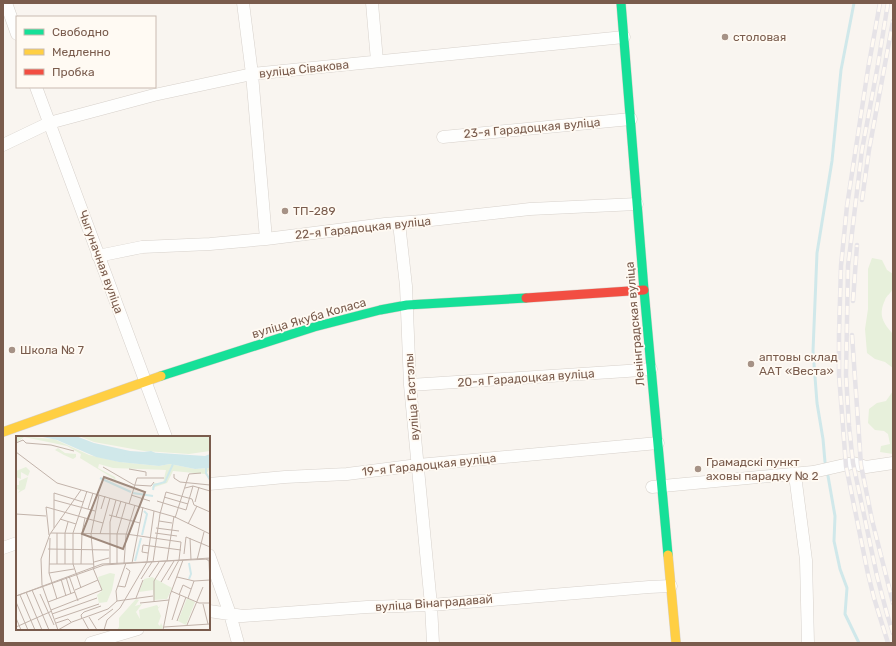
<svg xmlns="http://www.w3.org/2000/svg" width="896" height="646" viewBox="0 0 896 646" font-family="Rubik,sans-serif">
<rect width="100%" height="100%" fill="#f9f5f0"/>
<path fill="#e7f0db" d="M 872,258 L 882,260 L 887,270 L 893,274 C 893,278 894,286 892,290 C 891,293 886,296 885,300 C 878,315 883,323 893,334 L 893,368 L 885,362 L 875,359 L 867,353 L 865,329 L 868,309 L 868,269 Z
M 893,391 L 893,454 L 880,452 L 881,446 L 890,444 L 888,434 L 884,431 L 875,430 L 868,423 L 869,409 L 877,403 L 886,401 Z"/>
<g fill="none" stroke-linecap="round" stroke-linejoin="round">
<path stroke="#d0e8ea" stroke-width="3" d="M 825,462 L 823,439 L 817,403 L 813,351 L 817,253 L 832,161 L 841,70 L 854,3
M 828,476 L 835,516 L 834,541 L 840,569 L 847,588 L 845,614 L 859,643"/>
<g stroke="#d7d1cb" stroke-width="13">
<path id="street" d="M 6,3 L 17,34
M 243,3 L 252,74 L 266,239
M 372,3 L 377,61
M 36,87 L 166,437
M 443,137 L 631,119
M 3,145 L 49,123 L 154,95 L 252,74 L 624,37
M 399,223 L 406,286 L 410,385 L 431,605 L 433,643
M 98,256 L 142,247 L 210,244 L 266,239 L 385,224 L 422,221 L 530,209 L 637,204
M 410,385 L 627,371 L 651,369
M 795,475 L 806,560 L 808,643
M 209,484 L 285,477 L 347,474 L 418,465 L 658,443
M 652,487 L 813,472 L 853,463 L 866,467 L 893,463
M 3,548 L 17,543
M 209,555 L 230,614 L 238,643
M 209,611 L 243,616 L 367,607 L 431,605 L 649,587 L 671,586
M 91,643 L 138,629"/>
</g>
<g stroke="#d9d2cb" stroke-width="10">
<path id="fast" d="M 621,3 L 644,290 L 668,555
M 161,376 L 314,327 L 380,310 L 407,305 L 526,298"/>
</g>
<g stroke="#d9d2cb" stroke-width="10">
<path id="slow" d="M 3,432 L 161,376
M 668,555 L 676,643"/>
</g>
<g stroke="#d9d2cb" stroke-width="10">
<path id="jam" d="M 526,298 L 644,290"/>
</g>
<use href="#street" stroke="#fefefd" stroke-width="12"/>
<use href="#fast" stroke="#16e098" stroke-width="9"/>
<use href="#slow" stroke="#ffcf43" stroke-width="9"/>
<use href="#jam" stroke="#f24e42" stroke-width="9"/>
<g stroke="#e6e3e7" stroke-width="4.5">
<path id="rail" d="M 880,3 L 868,69 L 847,206 L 841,266 L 839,334 L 839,375 L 846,466 L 868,574 L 874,598 L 888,643
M 888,3 L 877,70 L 862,150 L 848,266 L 846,375 L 849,426 L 853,463 L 877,576 L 887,614 L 893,633
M 862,200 L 869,150 L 893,21
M 853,301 L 857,245
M 852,335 L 861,465 L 872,520 L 893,603"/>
</g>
<use href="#rail" stroke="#fffaf3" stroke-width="3" stroke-dasharray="9" stroke-linecap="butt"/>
</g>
<g fill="#a69286" stroke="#fffaf3" stroke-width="1.5">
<circle cx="725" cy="37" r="4"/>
<circle cx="285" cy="211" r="4"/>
<circle cx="12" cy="350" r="4"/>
<circle cx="751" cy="364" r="4"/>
<circle cx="698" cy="469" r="4"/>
</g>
<g text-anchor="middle" stroke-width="3.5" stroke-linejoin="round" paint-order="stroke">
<g font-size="12" fill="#7a5c4d" stroke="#fffaf3" text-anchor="start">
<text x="733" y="41">столовая</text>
<text x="293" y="215">ТП-289</text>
<text x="20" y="354">Школа № 7</text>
<text x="759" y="361">аптовы склад<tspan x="759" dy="14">ААТ «Веста»</tspan></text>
<text x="706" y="466">Грамадскі пункт<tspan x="706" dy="14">аховы парадку № 2</tspan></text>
</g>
<g font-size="12" fill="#7a5c4d" stroke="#fffaf3">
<text transform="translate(304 69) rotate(-6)" y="4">вуліца Сівакова</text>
<text transform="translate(532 128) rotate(-5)" y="4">23-я Гарадоцкая вуліца</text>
<text transform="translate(363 228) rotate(-6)" y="4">22-я Гарадоцкая вуліца</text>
<text transform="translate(101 262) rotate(70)" y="4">Чыгуначная вуліца</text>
<text transform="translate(309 318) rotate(-16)" y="4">вуліца Якуба Коласа</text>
<text transform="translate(635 324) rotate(-95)" y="4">Ленінградская вуліца</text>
<text transform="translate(526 378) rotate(-4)" y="4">20-я Гарадоцкая вуліца</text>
<text transform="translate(412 397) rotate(-94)" y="4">вуліца Гастэлы</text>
<text transform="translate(429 465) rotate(-6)" y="4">19-я Гарадоцкая вуліца</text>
<text transform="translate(434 603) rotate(-4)" y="4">вуліца Вінаградавай</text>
</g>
</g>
<g transform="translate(16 436)">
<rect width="194" height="194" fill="#f9f5f0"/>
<path d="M 0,0 L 38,3 L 73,19 L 104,26 L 143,30 L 154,28 L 179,33 L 194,32 L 191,37 L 194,44 L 189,38 L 157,35 L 151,47 L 136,52 L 138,47 L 147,47 L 150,34 L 97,32 L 83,28 L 82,32 L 99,41 L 100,44 L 64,22 L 65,18 L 51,10 L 8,1 L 0,7 ZM 63,0 L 194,0 L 194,15 L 173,18 L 128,15 L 78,6 ZM 42,12 L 49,17 L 60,18 L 60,21 L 57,23 L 48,19 L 39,14 ZM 10,31 L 14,35 L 12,40 L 5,36 L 5,43 L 0,41 L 0,35 ZM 12,41 L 9,53 L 2,57 L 4,54 L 0,53 L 0,49 L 3,49 L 3,45 ZM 94,137 L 99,138 L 96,154 L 91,166 L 83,167 L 81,159 L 86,155 L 82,141 ZM 136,141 L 156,152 L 151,163 L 138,164 L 137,154 L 123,156 L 128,143 ZM 171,162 L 179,166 L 170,189 L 162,185 ZM 120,163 L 123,164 L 119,170 L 126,168 L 120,176 L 124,183 L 123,174 L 141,169 L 143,172 L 145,167 L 142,173 L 145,180 L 142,188 L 144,190 L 145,187 L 147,191 L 146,193 L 101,194 L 103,191 L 103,182 Z" fill="#e7f0db"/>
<path d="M 22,0 L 60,0 L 78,7 L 114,15 L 189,20 L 194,18 L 194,32 L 179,33 L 154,28 L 143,30 L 103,26 L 80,21 L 41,4 Z" fill="#d0e8ea"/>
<path fill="none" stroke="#d0e8ea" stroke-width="2" d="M 194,23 L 141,19 L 135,16 L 110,19 L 114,23 L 194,26M 190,31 L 190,37 L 194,44M 84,42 L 115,56M 137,54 L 138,49 L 149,46 L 157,28M 117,57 L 137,60M 126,99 L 131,78 L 128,75M 119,125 L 125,102M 173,143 L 175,138 L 173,127"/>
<path fill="none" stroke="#c2b3aa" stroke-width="1" d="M 0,7 L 7,4 L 10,7 L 35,9 L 58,15M 0,16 L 41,47 L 159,81 L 194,98M 87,31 L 118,49M 113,33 L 130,36 L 130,40M 158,38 L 158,42 L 164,46 L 194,49M 118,49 L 135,50 L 138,46M 169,52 L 177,50 L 194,55M 115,59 L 134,65M 148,61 L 172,68M 38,64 L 79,75M 141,65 L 170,74 L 177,50M 179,66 L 183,51M 113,68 L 121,42 L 148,42M 72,73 L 77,57M 85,73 L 89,60M 0,78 L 30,80M 93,79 L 124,87M 100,81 L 105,65M 159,82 L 173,38 L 185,37M 44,83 L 60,88M 143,85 L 156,87M 172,88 L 181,70M 38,92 L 38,57 L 67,66M 140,92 L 163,95M 35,97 L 110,98 L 165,106 L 163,124 L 152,144M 139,97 L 161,100M 84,98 L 94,62M 33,99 L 30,71 L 87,87M 34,102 L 33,137 L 41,163M 174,102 L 175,124M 32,113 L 93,114M 132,117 L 126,116 L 127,109 L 165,114M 168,118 L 170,101 L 194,111M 190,123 L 193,125 L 194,147M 181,124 L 188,96M 151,125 L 158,80M 78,126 L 93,122M 137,126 L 144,78 L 150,56 L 176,63 L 178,69 L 194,76M 116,127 L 127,71M 33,128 L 78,128M 41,128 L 41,97M 49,128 L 49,97 L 52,86M 65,128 L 66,97 L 69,82M 94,128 L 94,86 L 100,64M 101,128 L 101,98 L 110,67M 108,128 L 110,99 L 119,69M 78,132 L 75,98 L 83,59M 33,137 L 58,133M 53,140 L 62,165M 50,141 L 55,158M 133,141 L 143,126M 161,141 L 178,145 L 194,144M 45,143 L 50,160M 125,143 L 136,126M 145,146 L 158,125M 102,150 L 109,151 L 114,135 L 110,132M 65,152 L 57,128 L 57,97 L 71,55M 16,154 L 33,194M 59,154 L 82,144M 155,155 L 183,167 L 194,167M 10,156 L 26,194M 24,158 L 38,189M 4,159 L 19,194M 163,159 L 167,149 L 175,153M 0,160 L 88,129 L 194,122M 0,160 L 86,128 L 194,123M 120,162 L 127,144M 172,162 L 178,145M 101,165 L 100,155 L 110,127M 138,165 L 138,145 L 150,125M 0,166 L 12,194M 32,166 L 59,156M 124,167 L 153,164M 187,168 L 192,188M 35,174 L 86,154 L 77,132M 36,178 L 81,162M 73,181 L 81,194M 0,182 L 5,194M 39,183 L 83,168M 66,183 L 65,179 L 68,176 L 85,170M 67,183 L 73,194M 82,184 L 97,173M 156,184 L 164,159M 161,185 L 170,161M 40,187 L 52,183 L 55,186M 171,189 L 187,151M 0,191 L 36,175M 148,191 L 194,188M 42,194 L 56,186 L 92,173 L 101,165 L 137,160M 42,194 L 26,149 L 25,123 L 34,98 L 65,54M 88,194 L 91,184 L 104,172 L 131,126 L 138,75M 147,194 L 154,159 L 167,124"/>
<path fill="#9f8a7d" fill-opacity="0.15" stroke="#9f8a7d" stroke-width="2" d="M 88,41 L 129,56 L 107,113 L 66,98 Z"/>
<rect width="194" height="194" fill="none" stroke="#7a5c4d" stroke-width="2"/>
</g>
<rect width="896" height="646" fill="none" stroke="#7a5c4d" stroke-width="8"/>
<rect x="16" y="16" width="140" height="72" fill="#fffaf3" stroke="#cabbb1"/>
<rect x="24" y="29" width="20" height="6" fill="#16e098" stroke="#cabbb1"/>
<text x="52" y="36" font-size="12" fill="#7a5c4d">Свободно</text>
<rect x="24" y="49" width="20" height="6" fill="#ffcf43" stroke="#cabbb1"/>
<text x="52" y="56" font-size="12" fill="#7a5c4d">Медленно</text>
<rect x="24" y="69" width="20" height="6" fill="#f24e42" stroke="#cabbb1"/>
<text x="52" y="76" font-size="12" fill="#7a5c4d">Пробка</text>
</svg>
